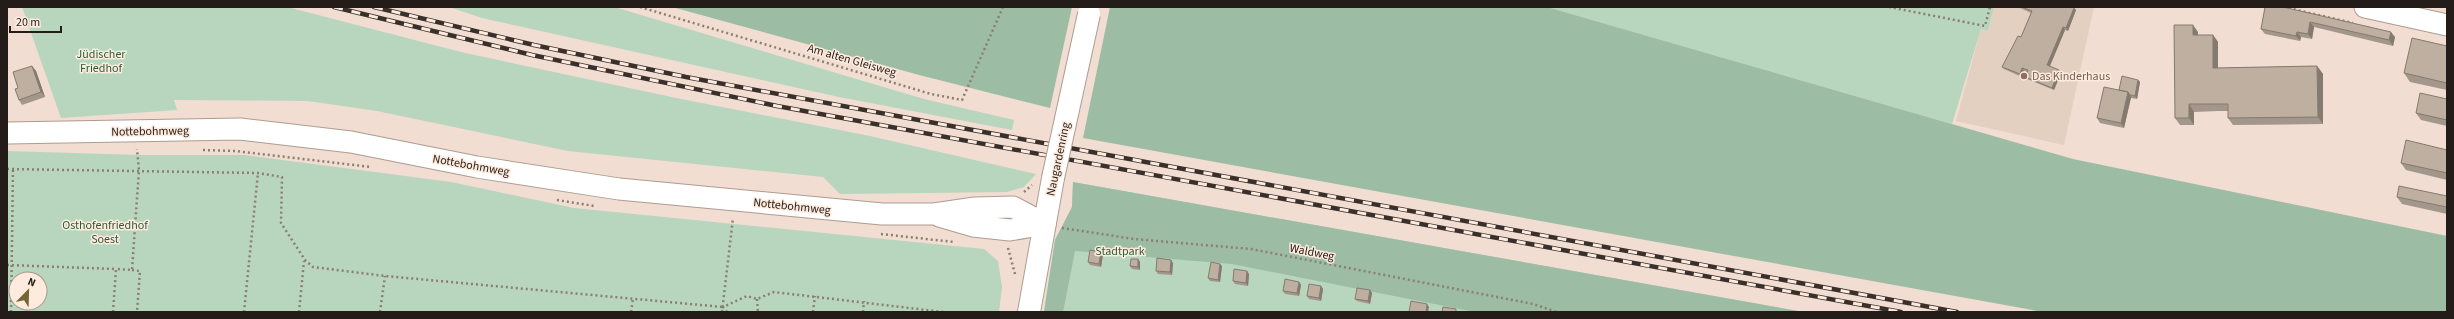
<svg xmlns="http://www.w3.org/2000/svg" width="2454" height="319" viewBox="0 0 2454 319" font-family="'Source Sans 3',sans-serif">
<rect width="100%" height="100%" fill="#f1ddd1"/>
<path fill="#e3d0c1" d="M 1994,7 L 2094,7 L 2064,145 L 1956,121 L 1981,29 L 1988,31 Z"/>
<path fill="#b8d5be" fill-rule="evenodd" d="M 22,7 L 287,7 L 465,53 L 681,99 L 870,136 L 1036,174 L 1024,187 L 1007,192 L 840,194 L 823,177 L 568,151 L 377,111 L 308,101 L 174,100 L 177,110 L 61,118 Z
M 449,7 L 614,7 L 924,99 L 1014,120 L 1012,130 L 839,97 L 482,18 Z
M 1547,7 L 1994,7 L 1988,31 L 1981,29 L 1952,124 Z
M 7,151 L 139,155 L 244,155 L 451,182 L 574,208 L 984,249 L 998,261 L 1002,287 L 999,312 L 7,312 ZM 16,279 L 40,279 L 40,303 L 16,303 Z
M 1073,182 L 1804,312 L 1044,312 L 1055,240 L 1072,207 Z"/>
<path fill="#9cbca3" d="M 672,7 L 1072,7 L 1050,108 L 923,76 Z
M 1110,7 L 1547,7 L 2073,159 L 2447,236 L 2447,312 L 2043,312 L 1083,138 Z
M 1073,182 L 1804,312 L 1475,312 L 1232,264 L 1075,251 L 1063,312 L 1044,312 L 1055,240 L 1072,207 Z"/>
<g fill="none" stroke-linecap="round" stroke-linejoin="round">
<g stroke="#ae9c90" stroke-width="23">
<path id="minor" d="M 2365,7 L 2447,25
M 7,133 L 240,129 L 351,142 L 477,167 L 619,189 L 882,214 L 934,214 L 975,208 L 1013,207 L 1045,224
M 939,216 L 973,226 L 1010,230 L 1045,224"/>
</g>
<g stroke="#ae9c90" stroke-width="24">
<path id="major" d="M 1029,312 L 1053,178"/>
</g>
<path stroke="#8b7e75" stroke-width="2.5" stroke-dasharray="2 3" stroke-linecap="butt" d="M 640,7 L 931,94 L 962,100 L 1003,7
M 1889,7 L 1985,26 L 1990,7
M 2284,7 L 2353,23
M 203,150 L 235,151 L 371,167
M 7,169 L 258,173 L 282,177 L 281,223 L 305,260 L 313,267 L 385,276 L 723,307
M 1024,192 L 1032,185
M 557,200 L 594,206
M 1062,228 L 1134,239 L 1251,249 L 1533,304 L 1557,312
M 881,234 L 954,242
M 1008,248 L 1015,274
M 7,265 L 116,269
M 132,270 L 140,271 L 137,312
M 757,299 L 758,312
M 11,312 L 13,169
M 113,312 L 116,269 L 132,270 L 139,170 L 137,149
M 244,312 L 258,173
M 299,312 L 304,261
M 380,312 L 385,276
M 631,312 L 633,298
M 722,312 L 733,218
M 727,312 L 723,307 L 747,296 L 757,299 L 774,292 L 943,312
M 813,312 L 815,296
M 863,312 L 864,301"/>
<use href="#minor" stroke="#fff" stroke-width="21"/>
<use href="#major" stroke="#fff" stroke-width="22"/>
<g stroke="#39302c" stroke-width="4.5">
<path id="rail" d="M 334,7 L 532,55 L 777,106 L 1901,312
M 374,7 L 534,45 L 686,77 L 1957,312"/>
</g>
<use href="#rail" stroke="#feebde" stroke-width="3" stroke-dasharray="9" stroke-linecap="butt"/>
<g stroke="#ae9c90" stroke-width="24" stroke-linecap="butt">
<path id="major-bridge" d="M 1053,178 L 1089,14"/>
</g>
<use href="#major-bridge" stroke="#fff" stroke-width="22"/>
</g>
<path fill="#a3968a" d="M 2018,7 L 2073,7 L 2076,10 L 2068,31 L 2065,30 L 2050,66 L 2061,73 L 2054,90 L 2027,79 L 2025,77 L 2027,72 L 2024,71 L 2022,77 L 2004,69 L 2002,67 L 2021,37 L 2031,13 Z
M 2265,7 L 2395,37 L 2393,46 L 2314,27 L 2312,39 L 2301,37 L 2300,41 L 2265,34 L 2261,29 Z
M 2198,32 L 2198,35 L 2213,35 L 2218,42 L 2218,68 L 2317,66 L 2323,74 L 2323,124 L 2233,125 L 2228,118 L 2228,111 L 2218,111 L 2194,112 L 2194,125 L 2180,125 L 2175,118 Z
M 2447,46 L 2447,90 L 2410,82 L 2404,73 Z
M 32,66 L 36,71 L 45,97 L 22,105 L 19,100 L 18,88 Z
M 2138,80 L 2140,82 L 2137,99 L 2131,98 L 2124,128 L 2100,123 L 2097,118 Z
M 2447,99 L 2447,126 L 2421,120 L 2416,113 Z
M 2447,150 L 2447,180 L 2406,170 L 2401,163 Z
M 2447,196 L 2447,214 L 2402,204 L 2397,197 Z
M 1101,252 L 1103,254 L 1101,267 L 1090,265 L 1088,262 Z
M 1138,259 L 1140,262 L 1140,270 L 1132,269 L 1130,266 Z
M 1173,263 L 1172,275 L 1158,274 L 1156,271 Z
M 1222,266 L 1220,282 L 1210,281 L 1208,278 Z
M 1247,271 L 1249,274 L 1248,286 L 1235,284 L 1233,281 Z
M 1299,282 L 1301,285 L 1299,296 L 1285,294 L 1283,291 Z
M 1321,286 L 1323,289 L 1321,301 L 1309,299 L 1307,296 Z
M 1370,290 L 1372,293 L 1370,304 L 1357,301 L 1355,299 Z"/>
<path fill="#857a70" d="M 2074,8 L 2076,10 L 2068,31 L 2066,28 Z
M 2310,22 L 2314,27 L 2312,39 L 2308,34 Z
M 2193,25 L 2198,32 L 2198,42 L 2193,35 Z
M 2063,27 L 2065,30 L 2049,68 L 2047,65 Z
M 2297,32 L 2301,37 L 2300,41 L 2296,36 Z
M 2391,32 L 2395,37 L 2393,46 L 2389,40 Z
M 2213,35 L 2218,42 L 2218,75 L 2213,68 Z
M 32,66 L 36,71 L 45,97 L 41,92 Z
M 2317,66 L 2323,74 L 2323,124 L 2318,117 Z
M 2022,68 L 2024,71 L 2022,77 L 2020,74 Z
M 2059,70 L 2061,73 L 2054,90 L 2052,88 Z
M 2138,80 L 2140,82 L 2137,99 L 2135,96 Z
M 2128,92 L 2131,97 L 2124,128 L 2121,123 Z
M 2189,104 L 2194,112 L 2194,125 L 2189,118 Z
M 1101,252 L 1103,254 L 1101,267 L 1099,264 Z
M 1138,259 L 1140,262 L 1140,270 L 1138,267 Z
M 1171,260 L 1173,263 L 1172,275 L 1170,272 Z
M 1220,264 L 1222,266 L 1220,282 L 1218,280 Z
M 1247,271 L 1249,274 L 1248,286 L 1246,283 Z
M 1299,282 L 1301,285 L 1299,296 L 1297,293 Z
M 1321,286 L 1323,289 L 1321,301 L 1319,298 Z
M 1370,290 L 1372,293 L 1370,304 L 1368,301 Z
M 1427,304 L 1429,307 L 1428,312 L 1426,312 Z"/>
<path fill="#beafa0" stroke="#857a70" d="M 2022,7 L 2073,7 L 2074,8 L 2066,28 L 2063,27 L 2047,65 L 2059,70 L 2052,88 L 2025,77 L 2028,70 L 2022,68 L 2020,74 L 2002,67 L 2018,36 L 2021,37 L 2032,11 Z
M 2265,7 L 2283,7 L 2391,32 L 2389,40 L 2310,22 L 2308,34 L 2297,32 L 2296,36 L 2261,29 Z
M 2174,25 L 2193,25 L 2193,35 L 2213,35 L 2213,68 L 2317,66 L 2318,117 L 2228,118 L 2228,104 L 2189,104 L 2189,118 L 2175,118 Z
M 2412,38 L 2447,46 L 2447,83 L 2404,73 Z
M 32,66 L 41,92 L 19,100 L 15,89 L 18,88 L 13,72 Z
M 2122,76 L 2138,80 L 2135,96 L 2130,95 L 2128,92 L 2119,90 Z
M 2104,87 L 2128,92 L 2121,123 L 2097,118 Z
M 2420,93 L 2447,99 L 2447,120 L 2416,113 Z
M 2406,140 L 2447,150 L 2447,173 L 2401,163 Z
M 2399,186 L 2447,196 L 2447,207 L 2397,197 Z
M 1090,250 L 1101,252 L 1099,264 L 1088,262 Z
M 1157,258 L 1171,260 L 1170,272 L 1156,271 Z
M 1131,259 L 1138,259 L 1138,267 L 1130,266 Z
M 1211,262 L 1220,264 L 1218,280 L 1208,278 Z
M 1234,269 L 1247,271 L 1246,283 L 1233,281 Z
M 1285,279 L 1299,282 L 1297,293 L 1283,291 Z
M 1309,284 L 1321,286 L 1319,298 L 1307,296 Z
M 1357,288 L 1370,290 L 1368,301 L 1355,299 Z
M 1411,301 L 1427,304 L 1426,312 L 1409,312 Z
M 1443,307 L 1456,309 L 1456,312 L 1442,312 Z"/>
<circle fill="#8d6e63" stroke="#feebde" stroke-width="1.5" cx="2024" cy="76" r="4"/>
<g text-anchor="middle" stroke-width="3" stroke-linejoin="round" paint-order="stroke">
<g font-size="12" fill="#2a5c39" stroke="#feebde">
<text x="101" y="58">Jüdischer<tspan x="101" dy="14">Friedhof</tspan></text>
<text x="105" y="229">Osthofenfriedhof<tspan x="105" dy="14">Soest</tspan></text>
<text x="1120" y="255">Stadtpark</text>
</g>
<g font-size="12" fill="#231c18" stroke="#feebde">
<text transform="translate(852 60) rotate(16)" y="4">Am alten Gleisweg</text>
<text transform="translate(150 131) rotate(-1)" y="4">Nottebohmweg</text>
<text transform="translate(1058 159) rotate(-78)" y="4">Naugardenring</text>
<text transform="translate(471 165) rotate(10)" y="4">Nottebohmweg</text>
<text transform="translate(792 206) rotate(6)" y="4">Nottebohmweg</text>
<text transform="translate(1312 252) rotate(11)" y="4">Waldweg</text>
</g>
<g font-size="12" fill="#785e54" stroke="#feebde" text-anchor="start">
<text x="2032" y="80">Das Kinderhaus</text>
</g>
</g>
<rect width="2454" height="319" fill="none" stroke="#231c18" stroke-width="16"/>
<g transform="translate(28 291) rotate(23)"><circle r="19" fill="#feebde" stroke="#a6988f"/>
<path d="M0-3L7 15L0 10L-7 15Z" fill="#746633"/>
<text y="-6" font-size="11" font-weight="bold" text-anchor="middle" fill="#231c18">N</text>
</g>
<path d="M10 26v6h51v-6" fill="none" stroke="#231c18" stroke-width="2"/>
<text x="16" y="26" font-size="12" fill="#231c18" stroke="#feebde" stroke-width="3" paint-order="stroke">20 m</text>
</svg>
